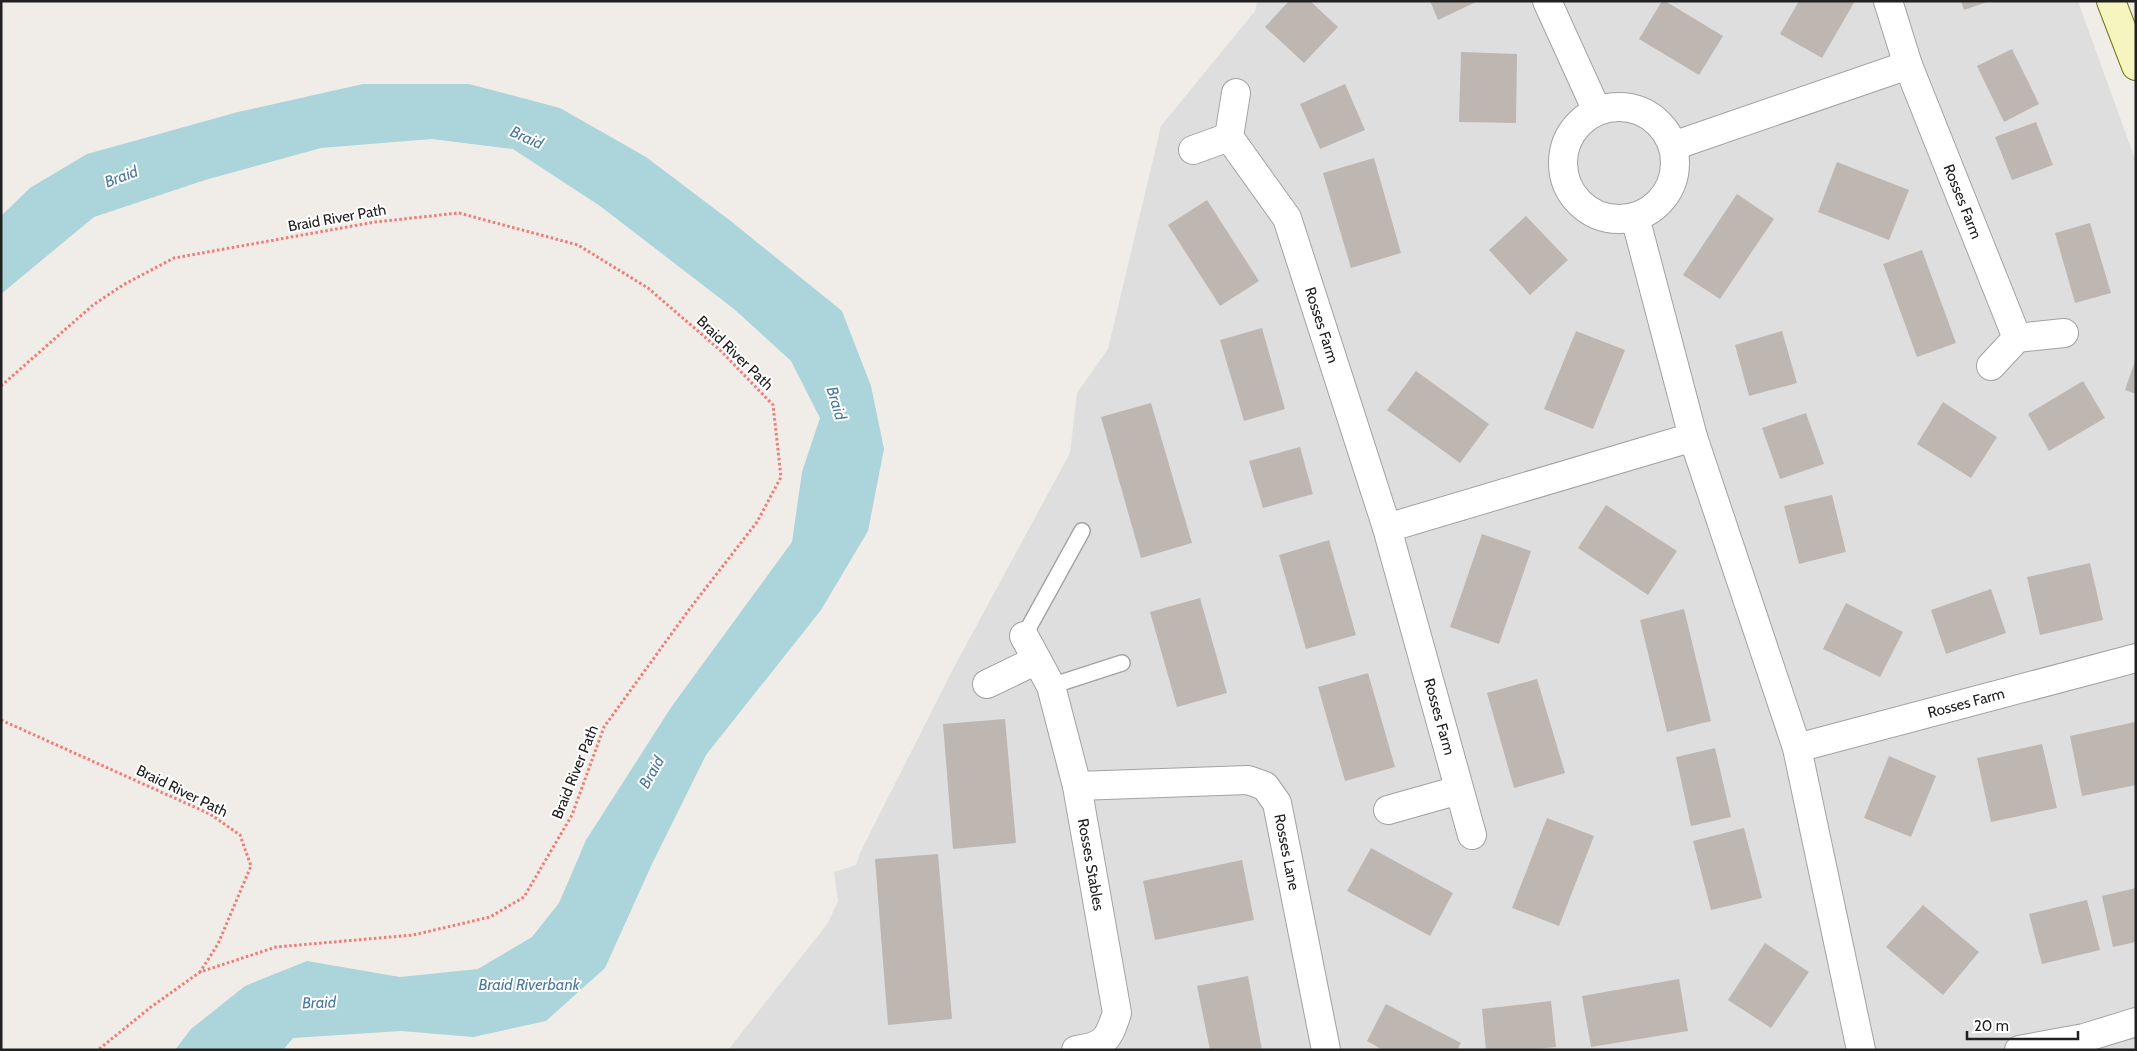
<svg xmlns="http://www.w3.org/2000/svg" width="2137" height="1051" viewBox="0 0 2137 1051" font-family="Cabin,sans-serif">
<rect width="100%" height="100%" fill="#f0ede8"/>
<path fill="#dfdede" d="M 1257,1 L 2078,1 L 2136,162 L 2136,1050 L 728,1050 L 828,923 L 838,901 L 834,872 L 856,865 L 860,853 L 953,669 L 1070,453 L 1077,393 L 1108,349 L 1161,126 L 1255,11 Z"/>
<path fill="#abd4db" d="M 363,84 L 469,84 L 560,108 L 646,157 L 732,222 L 842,311 L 871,386 L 884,449 L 868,531 L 821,610 L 706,755 L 652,864 L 605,968 L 546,1021 L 473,1037 L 401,1031 L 293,1038 L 283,1050 L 175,1050 L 191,1029 L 245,986 L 307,961 L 400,977 L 478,969 L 532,937 L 559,903 L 586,840 L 672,706 L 792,542 L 802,472 L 820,418 L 791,361 L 734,309 L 600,206 L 513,149 L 432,139 L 321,148 L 205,180 L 94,217 L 1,294 L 1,216 L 30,188 L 87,154 L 238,112 Z"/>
<path fill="#beb6b1" d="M 1289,1 L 1310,1 L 1338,27 L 1304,63 L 1265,27 Z
M 1430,1 L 1478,1 L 1438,20 Z
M 1662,1 L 1665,1 L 1723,36 L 1699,75 L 1639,39 Z
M 1799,1 L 1855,1 L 1822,58 L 1780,34 Z
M 1961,1 L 1987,1 L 1987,2 L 1964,10 Z
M 2012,49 L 2039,104 L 2004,122 L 1977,66 Z
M 1461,52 L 1517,54 L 1516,123 L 1459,122 Z
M 1345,84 L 1365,130 L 1320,149 L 1300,104 Z
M 2036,122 L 2053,165 L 2012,180 L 1995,137 Z
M 1374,158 L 1401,253 L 1351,268 L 1323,173 Z
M 1837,162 L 1909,190 L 1889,240 L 1818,212 Z
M 1737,194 L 1774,219 L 1720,299 L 1683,275 Z
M 1207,200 L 1259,281 L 1220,306 L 1168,225 Z
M 1526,216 L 1568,260 L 1530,295 L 1489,250 Z
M 2090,223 L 2111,293 L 2075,303 L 2055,233 Z
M 1922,250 L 1956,343 L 1917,357 L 1883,264 Z
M 1262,328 L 1285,409 L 1244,421 L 1220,340 Z
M 1576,331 L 1625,350 L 1593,429 L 1544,409 Z
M 1782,331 L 1797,383 L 1749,396 L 1735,345 Z
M 2135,361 L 2136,361 L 2136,394 L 2125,390 Z
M 1416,371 L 1489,424 L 1460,463 L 1387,410 Z
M 2083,381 L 2105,418 L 2049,451 L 2028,414 Z
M 1943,402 L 1997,437 L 1971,478 L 1917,444 Z
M 1151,403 L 1192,543 L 1141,558 L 1101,417 Z
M 1806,413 L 1824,464 L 1780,479 L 1762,428 Z
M 1300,447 L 1313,494 L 1263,508 L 1249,461 Z
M 1832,495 L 1846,552 L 1799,564 L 1784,506 Z
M 1606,505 L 1677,551 L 1648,595 L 1578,548 Z
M 1482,534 L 1531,551 L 1499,644 L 1450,627 Z
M 1329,540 L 1356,635 L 1306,649 L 1279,555 Z
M 2090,563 L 2103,620 L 2040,635 L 2027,577 Z
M 1991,589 L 2006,633 L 1946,654 L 1931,610 Z
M 1200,598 L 1227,693 L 1177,707 L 1150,612 Z
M 1846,603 L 1903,632 L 1880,677 L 1823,649 Z
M 1684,609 L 1711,721 L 1667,732 L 1640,620 Z
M 1368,673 L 1395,767 L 1345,781 L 1318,687 Z
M 1537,679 L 1565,773 L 1514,788 L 1487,693 Z
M 1005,719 L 1016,843 L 953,849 L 943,724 Z
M 2135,722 L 2136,785 L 2082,796 L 2070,736 Z
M 2042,744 L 2057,808 L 1991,822 L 1977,758 Z
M 1715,748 L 1731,817 L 1691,826 L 1676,757 Z
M 1889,756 L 1936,776 L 1911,837 L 1864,818 Z
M 1547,818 L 1594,836 L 1559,926 L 1512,908 Z
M 1744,828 L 1762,898 L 1711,910 L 1693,841 Z
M 1371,848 L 1453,893 L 1430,936 L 1347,891 Z
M 938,854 L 952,1019 L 888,1025 L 875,859 Z
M 1242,860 L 1254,920 L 1155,940 L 1143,881 Z
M 2136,888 L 2136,942 L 2113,947 L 2102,896 Z
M 2087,900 L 2100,950 L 2042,964 L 2029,914 Z
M 1923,905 L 1979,952 L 1943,995 L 1886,947 Z
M 1765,943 L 1809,972 L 1771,1028 L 1728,1000 Z
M 1248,976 L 1262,1050 L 1210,1050 L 1197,986 Z
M 1679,979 L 1688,1031 L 1591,1047 L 1582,996 Z
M 1551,1001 L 1556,1047 L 1527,1050 L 1486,1050 L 1482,1009 Z
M 1386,1004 L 1461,1043 L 1457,1050 L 1383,1050 L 1367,1041 Z"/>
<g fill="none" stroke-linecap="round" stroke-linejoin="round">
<g stroke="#a2a2a2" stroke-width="18">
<path id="lane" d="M 1024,636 L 1082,531
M 1051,686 L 1122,663"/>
</g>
<g stroke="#a2a2a2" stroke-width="30">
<g id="street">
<path d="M 1547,1 L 1597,111"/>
<path id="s1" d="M 1888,1 L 1908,65 L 2017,338"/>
<circle cx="1619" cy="163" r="56"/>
<path id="s2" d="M 1229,137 L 1287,218 L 1387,528 L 1472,835"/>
<path d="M 1673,146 L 1908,65"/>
<path d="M 1193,150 L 1229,137 L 1236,93"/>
<path d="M 1635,217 L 1693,437 L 1797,748 L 1861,1050"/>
<path d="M 1991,366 L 2017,338 L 2064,333"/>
<path d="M 1387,528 L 1693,437"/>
<path id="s3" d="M 1024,636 L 1051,686 L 1077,786 L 1117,1013 C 1108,1040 1105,1046 1076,1050"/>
<path d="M 987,684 L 1037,660"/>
<path id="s4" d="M 1797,748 L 2136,658"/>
<path id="s5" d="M 1077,786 L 1248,780 L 1265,786 L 1277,803 L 1326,1050"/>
<path d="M 1388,810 L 1459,790"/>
<path d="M 2019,1050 L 2084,1038 L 2136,1022"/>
</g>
</g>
<g stroke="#71740c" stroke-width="30">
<path id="secondary" d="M 2111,1 L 2136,66"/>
</g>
<path stroke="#f27a77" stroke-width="3" stroke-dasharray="2.5 2.5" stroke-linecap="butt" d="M 1,386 L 93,305 L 123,285 L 174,258 L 375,222 L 459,213 L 578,245 L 648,288 L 721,351 L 773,405 L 781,477 L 757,522 L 688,611 L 604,727 L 572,815 L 524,897 L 490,917 L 413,935 L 276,947 L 200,972 L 151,1007 L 98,1050
M 1,720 L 210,814 L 240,835 L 251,866 L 218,944 L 200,972"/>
<use href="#lane" stroke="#fff" stroke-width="15"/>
<use href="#street" stroke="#fff" stroke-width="28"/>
<use href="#secondary" stroke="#f6f5c0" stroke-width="28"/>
</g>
<g text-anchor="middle" stroke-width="4" stroke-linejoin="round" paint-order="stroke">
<g font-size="15" fill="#212121" stroke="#fff">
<text dy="5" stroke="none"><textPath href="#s1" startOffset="214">Rosses Farm</textPath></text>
<text transform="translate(337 218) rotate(-10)" y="5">Braid River Path</text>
<text dy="5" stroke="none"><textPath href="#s2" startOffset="212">Rosses Farm</textPath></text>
<text transform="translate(735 353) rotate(44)" y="5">Braid River Path</text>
<text dy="5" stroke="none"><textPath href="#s4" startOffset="175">Rosses Farm</textPath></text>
<text dy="5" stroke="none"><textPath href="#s2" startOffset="621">Rosses Farm</textPath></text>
<text transform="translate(575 772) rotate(-68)" y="5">Braid River Path</text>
<text transform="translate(182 791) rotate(26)" y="5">Braid River Path</text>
<text dy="5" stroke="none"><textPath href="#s5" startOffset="260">Rosses Lane</textPath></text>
<text dy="5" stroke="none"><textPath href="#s3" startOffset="240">Rosses Stables</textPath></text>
</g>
<g font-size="16" font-style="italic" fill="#4c7a9c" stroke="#fff">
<text transform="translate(527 137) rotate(24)" y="6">Braid</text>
<text transform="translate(121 176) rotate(-21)" y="6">Braid</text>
<text transform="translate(837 403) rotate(73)" y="6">Braid</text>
<text transform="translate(651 772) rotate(-60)" y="6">Braid</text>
<text x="529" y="990">Braid Riverbank</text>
<text transform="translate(319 1002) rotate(-2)" y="6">Braid</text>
</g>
</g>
<rect width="2137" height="1051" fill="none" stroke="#212121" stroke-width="5"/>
<path d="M1967 1031v8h111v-8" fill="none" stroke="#212121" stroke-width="2.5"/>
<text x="1974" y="1031" font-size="15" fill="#212121" stroke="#ffffff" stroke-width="4" paint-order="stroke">20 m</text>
</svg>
